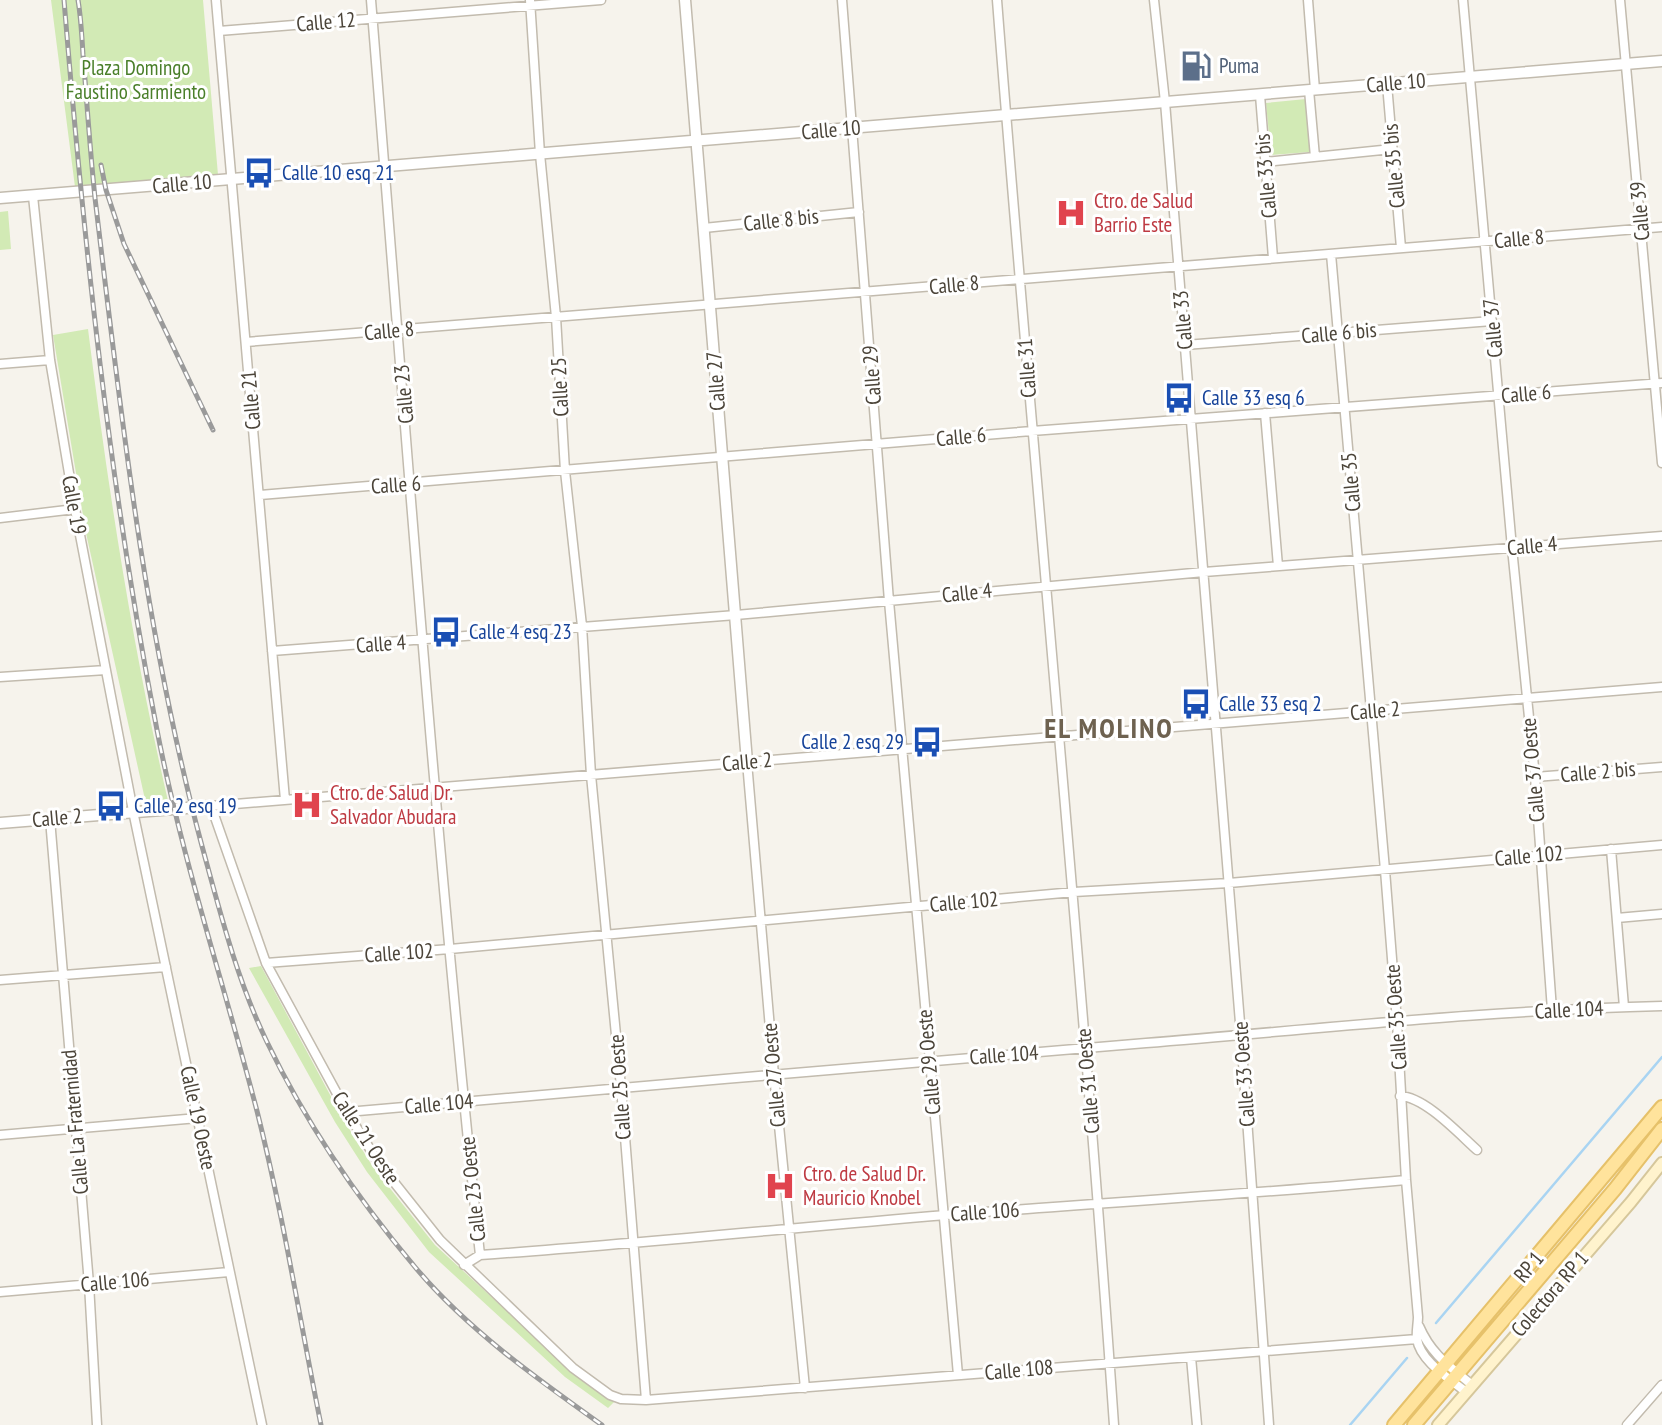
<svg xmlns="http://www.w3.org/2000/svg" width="1662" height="1425" viewBox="0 0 1662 1425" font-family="'PT Sans Narrow',sans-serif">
<rect width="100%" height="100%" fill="#f6f3ec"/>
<path fill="#d2eab5" d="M 51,0 L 203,0 L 218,175 L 75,187 Z
M 1306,99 L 1310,152 L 1271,155 L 1266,103 Z
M 8,211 L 11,249 L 0,250 L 0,212 Z
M 88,329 C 108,488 132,645 168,801 L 146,804 L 86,533 L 53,335 Z
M 261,966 L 343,1119 L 373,1167 L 435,1245 L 571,1370 L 615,1401 L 608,1408 L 565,1377 L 429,1252 L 367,1172 L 335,1122 L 249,968 Z"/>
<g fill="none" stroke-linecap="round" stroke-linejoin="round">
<path stroke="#a9d4f2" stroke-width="2.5" d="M 1436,1323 L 1662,1057
M 1350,1425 L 1407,1358"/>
<g stroke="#c2bbae" stroke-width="11">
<path id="minor" d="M 216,0 L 285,800
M 371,0 C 405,419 435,838 480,1255
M 530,0 L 540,154 L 556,317 L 565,471 L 582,626 L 591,775 L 621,1087 L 646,1400
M 842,0 L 889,601 L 958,1375
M 997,0 C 1034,475 1081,949 1114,1425
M 1154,0 L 1165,102 L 1241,1035 L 1269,1425
M 1308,0 L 1315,90
M 1463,0 L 1512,548 L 1535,777 L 1552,1010
M 1620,0 L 1662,463
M 219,31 L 601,0
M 1387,84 L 1401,248
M 1309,90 L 1315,157
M 1260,95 L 1273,258
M 1265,162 L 1392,149
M 33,196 L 50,360 L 75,509 L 133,811 L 262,1425
M 704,228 L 859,212
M 1331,254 L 1385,870 L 1397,1022 L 1406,1180 L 1418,1317 C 1418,1324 1416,1332 1417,1339 C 1420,1361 1450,1379 1466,1392
M 246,342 L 1662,227
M 1185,345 L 1492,321
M 0,364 L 50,360
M 1265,413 L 1278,566
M 260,495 L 1032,431 L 1662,383
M 0,518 L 75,509
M 272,651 L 736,615 L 1204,572 L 1662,536
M 0,677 L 106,670
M 747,762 L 774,1075 L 805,1388
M 1535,777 L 1662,767
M 50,819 L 89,1284 L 97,1425
M 1611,849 L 1624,1007
M 1617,918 L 1662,914
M 266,963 L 450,949 L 1074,892 L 1229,883 L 1662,845
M 0,980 L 166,967
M 1400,1096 C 1425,1097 1458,1133 1477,1150
M 347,1112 C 613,1088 880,1066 1146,1043 C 1318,1029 1490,1010 1662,1006
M 0,1135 L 198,1118
M 464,1265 L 480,1255 C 636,1244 790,1228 946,1215 C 1099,1203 1253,1194 1406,1180
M 0,1292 L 229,1272
M 1419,1326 C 1431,1354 1449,1366 1472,1385
M 1417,1339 L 646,1400 L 621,1399 L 610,1395 L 573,1368 L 440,1240 L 378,1162 L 347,1112 L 266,963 L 211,806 L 1662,687
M 1191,1357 L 1197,1425
M 1627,1425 L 1662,1385"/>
</g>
<g stroke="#c2bbae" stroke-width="13">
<path id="tertiary" d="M 685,0 L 747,762
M 0,198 L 1662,61
M 0,823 L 211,806"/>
</g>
<g stroke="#d6c79b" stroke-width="14">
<path id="secondary" d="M 1438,1425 L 1631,1202 L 1662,1163"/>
</g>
<g stroke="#e6c16a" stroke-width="16">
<path id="primary" d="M 1394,1425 L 1662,1107
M 1414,1425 L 1615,1189 L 1662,1129"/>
</g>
<use href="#minor" stroke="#fff" stroke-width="8"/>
<use href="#tertiary" stroke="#fff" stroke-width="10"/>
<use href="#secondary" stroke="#fff3cd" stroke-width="10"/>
<use href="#primary" stroke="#ffe39c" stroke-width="12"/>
<g stroke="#9a9a9a" stroke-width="5">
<path id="rail" d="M 64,0 C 84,245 110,489 157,730 C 182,859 224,984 257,1111 C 283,1214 300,1321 321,1425
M 78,0 C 81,18 82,37 83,55 C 87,103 90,150 95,198 C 121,415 145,634 202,846 C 220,912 237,980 267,1042 C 306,1123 357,1198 415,1267 C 467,1329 536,1378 602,1425
M 101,165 L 106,190 L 124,244 L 213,430"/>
</g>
<use href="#rail" stroke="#fff" stroke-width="2.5" stroke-dasharray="8" stroke-linecap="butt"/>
</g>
<defs>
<g id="fuel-bare" transform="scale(2.415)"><path d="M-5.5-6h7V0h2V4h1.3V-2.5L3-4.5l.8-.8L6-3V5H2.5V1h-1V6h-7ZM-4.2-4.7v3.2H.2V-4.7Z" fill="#5c6f8a" stroke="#fff" stroke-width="2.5" paint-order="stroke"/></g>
<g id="bus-bare" transform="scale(2.415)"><path d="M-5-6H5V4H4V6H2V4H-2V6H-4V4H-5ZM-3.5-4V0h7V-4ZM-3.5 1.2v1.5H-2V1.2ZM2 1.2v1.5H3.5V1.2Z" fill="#1a4fb4" stroke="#fff" stroke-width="2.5" paint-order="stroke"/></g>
<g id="hospital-bare" transform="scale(2.415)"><path d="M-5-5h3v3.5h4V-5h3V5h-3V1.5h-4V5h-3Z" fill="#e0444e" stroke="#fff" stroke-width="2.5" paint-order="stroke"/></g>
</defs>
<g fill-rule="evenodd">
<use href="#fuel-bare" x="1196" y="66"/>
<use href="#bus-bare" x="259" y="173"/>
<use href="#hospital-bare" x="1071" y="213"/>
<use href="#bus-bare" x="1179" y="398"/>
<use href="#bus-bare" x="446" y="632"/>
<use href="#bus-bare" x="1196" y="704"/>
<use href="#bus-bare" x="927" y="742"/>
<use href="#hospital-bare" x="307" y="805"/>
<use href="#bus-bare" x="111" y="806"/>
<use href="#hospital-bare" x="780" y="1186"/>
</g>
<g text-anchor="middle" stroke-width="6" stroke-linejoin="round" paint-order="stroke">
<g font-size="21" fill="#4b4439" stroke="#fff">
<text transform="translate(326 22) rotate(-5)" y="7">Calle 12</text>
<text transform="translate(1396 83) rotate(-5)" y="7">Calle 10</text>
<text transform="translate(831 130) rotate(-5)" y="7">Calle 10</text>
<text transform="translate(1394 166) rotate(-95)" y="7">Calle 35 bis</text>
<text transform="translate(1266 176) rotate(-95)" y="7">Calle 33 bis</text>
<text transform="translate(182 184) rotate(-5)" y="7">Calle 10</text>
<text transform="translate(1640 211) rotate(-95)" y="7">Calle 39</text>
<text transform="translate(781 220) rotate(-6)" y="7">Calle 8 bis</text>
<text transform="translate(1519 239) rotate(-5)" y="7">Calle 8</text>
<text transform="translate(954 285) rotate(-5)" y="7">Calle 8</text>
<text transform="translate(1183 320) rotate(-95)" y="7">Calle 33</text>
<text transform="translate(1493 328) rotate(-95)" y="7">Calle 37</text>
<text transform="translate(389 331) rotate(-5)" y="7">Calle 8</text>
<text transform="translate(1339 333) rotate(-5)" y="7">Calle 6 bis</text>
<text transform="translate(1027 368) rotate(-94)" y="7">Calle 31</text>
<text transform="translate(872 375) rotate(-94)" y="7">Calle 29</text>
<text transform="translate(716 381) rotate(-94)" y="7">Calle 27</text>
<text transform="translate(560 387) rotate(-93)" y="7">Calle 25</text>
<text transform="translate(404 394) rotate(-95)" y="7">Calle 23</text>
<text transform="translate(1526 394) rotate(-5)" y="7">Calle 6</text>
<text transform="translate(251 400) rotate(-95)" y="7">Calle 21</text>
<text transform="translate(961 437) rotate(-5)" y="7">Calle 6</text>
<text transform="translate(1351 482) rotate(-95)" y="7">Calle 35</text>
<text transform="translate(396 485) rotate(-4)" y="7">Calle 6</text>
<text transform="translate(74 505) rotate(80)" y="7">Calle 19</text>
<text transform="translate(1532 546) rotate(-5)" y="7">Calle 4</text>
<text transform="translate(967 593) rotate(-6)" y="7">Calle 4</text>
<text transform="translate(381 644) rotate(-4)" y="7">Calle 4</text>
<text transform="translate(1375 711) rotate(-5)" y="7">Calle 2</text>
<text transform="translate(747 762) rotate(-5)" y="7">Calle 2</text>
<text transform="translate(1533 770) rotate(-95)" y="7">Calle 37 Oeste</text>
<text transform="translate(1598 772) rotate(-5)" y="7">Calle 2 bis</text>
<text transform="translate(57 818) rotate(-5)" y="7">Calle 2</text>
<text transform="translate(1529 856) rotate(-5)" y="7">Calle 102</text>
<text transform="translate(964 902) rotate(-5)" y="7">Calle 102</text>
<text transform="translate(399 953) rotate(-4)" y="7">Calle 102</text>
<text transform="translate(1569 1010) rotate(-3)" y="7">Calle 104</text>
<text transform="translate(1396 1017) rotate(-94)" y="7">Calle 35 Oeste</text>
<text transform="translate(1004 1055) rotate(-4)" y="7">Calle 104</text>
<text transform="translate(929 1062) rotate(-95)" y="7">Calle 29 Oeste</text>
<text transform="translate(1244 1074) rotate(-94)" y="7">Calle 33 Oeste</text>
<text transform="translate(774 1075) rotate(-95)" y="7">Calle 27 Oeste</text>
<text transform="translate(1088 1081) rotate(-95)" y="7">Calle 31 Oeste</text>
<text transform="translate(620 1087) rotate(-94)" y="7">Calle 25 Oeste</text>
<text transform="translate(439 1104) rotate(-5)" y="7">Calle 104</text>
<text transform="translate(198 1118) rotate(78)" y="7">Calle 19 Oeste</text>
<text transform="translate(75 1122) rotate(-95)" y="7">Calle La Fraternidad</text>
<text transform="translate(366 1138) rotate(57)" y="7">Calle 21 Oeste</text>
<text transform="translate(473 1189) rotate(-96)" y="7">Calle 23 Oeste</text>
<text transform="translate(985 1212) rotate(-4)" y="7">Calle 106</text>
<text transform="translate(1529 1267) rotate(-50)" y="7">RP 1</text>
<text transform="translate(115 1282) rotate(-5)" y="7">Calle 106</text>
<text transform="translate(1550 1294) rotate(-49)" y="7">Colectora RP 1</text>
<text transform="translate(1019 1370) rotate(-5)" y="7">Calle 108</text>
</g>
<g font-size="21" fill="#4e5e75" stroke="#fff" text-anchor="start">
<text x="1219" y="73">Puma</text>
</g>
<g font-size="21" fill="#4a7f2a" stroke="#fff">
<text x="136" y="75">Plaza Domingo<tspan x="136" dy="24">Faustino Sarmiento</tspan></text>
</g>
<g font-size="21" fill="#164399" stroke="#fff" text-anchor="start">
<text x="282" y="180">Calle 10 esq 21</text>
<text x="1202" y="405">Calle 33 esq 6</text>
<text x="469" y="639">Calle 4 esq 23</text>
<text x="1219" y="711">Calle 33 esq 2</text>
<text x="904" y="749" text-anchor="end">Calle 2 esq 29</text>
<text x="134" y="813">Calle 2 esq 19</text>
</g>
<g font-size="21" fill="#be3a42" stroke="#fff" text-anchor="start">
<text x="1094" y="208">Ctro. de Salud<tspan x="1094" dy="24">Barrio Este</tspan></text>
<text x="330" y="800">Ctro. de Salud Dr.<tspan x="330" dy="24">Salvador Abudara</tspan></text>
<text x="803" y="1181">Ctro. de Salud Dr.<tspan x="803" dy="24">Mauricio Knobel</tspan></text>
</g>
<g font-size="28" font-weight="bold" letter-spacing="2" fill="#6e6250" stroke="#fff">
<text x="1109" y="738">EL MOLINO</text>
</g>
</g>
</svg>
